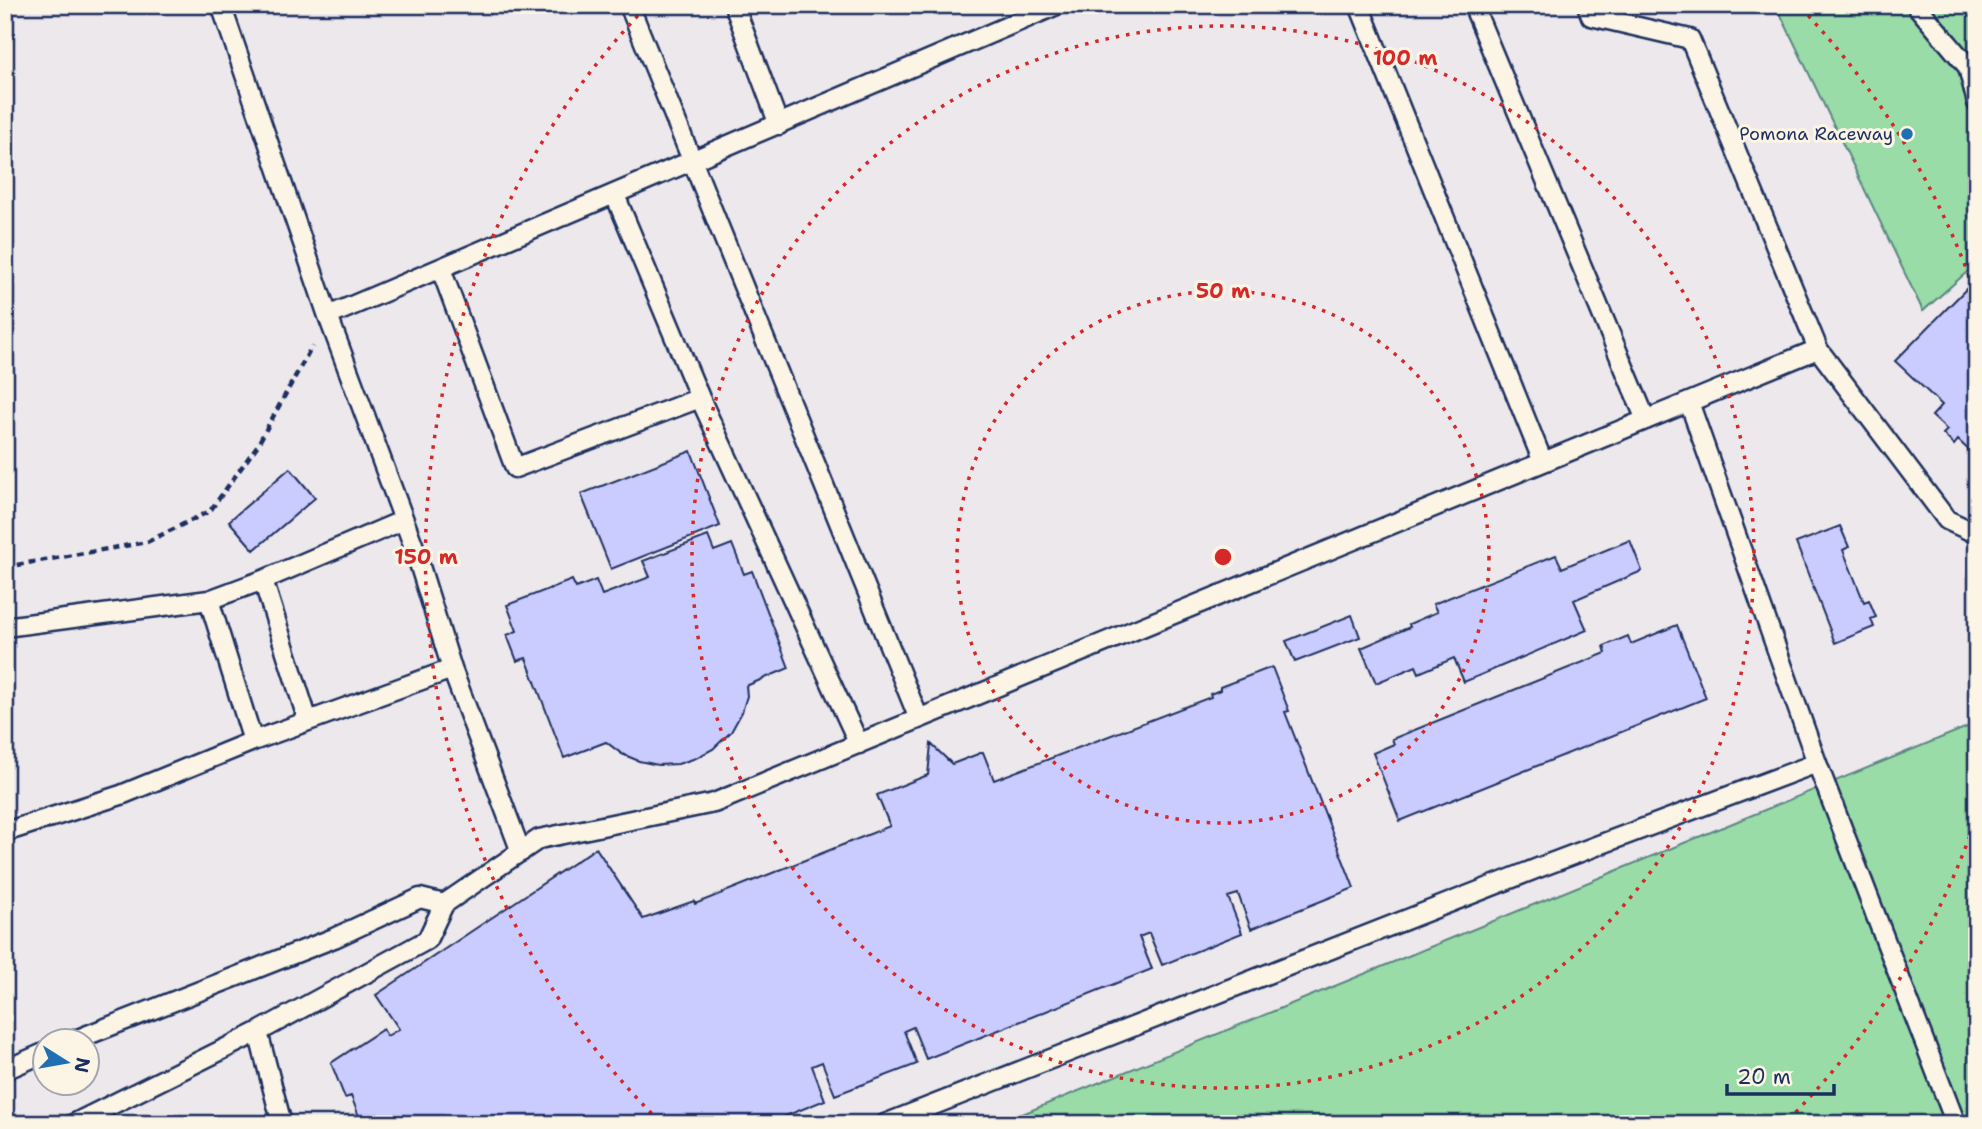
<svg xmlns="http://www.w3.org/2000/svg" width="1982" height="1129" viewBox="0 0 1982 1129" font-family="'Shantell Sans',sans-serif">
<rect width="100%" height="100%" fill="#ede8ec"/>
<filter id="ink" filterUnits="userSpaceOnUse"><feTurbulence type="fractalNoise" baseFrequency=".0143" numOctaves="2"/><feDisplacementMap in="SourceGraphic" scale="14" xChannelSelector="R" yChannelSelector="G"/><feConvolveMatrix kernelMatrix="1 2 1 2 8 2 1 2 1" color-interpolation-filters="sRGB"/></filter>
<g filter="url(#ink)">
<path fill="#99dca7" stroke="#5a8682" stroke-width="2" d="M 1776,5 L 1977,5 L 1977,263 L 1923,311 Z
M 1977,723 L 1977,1124 L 998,1124 Z"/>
<path fill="#cacbfe" stroke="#1b2f5e" stroke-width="2" d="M 1977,278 L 1977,349 L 1970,357 L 1977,364 L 1977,452 L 1974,455 L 1958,440 L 1954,445 L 1943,434 L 1947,430 L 1932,416 L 1942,405 L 1895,361 Z
M 691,451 L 720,526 L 611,569 L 581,494 Z
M 290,468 L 315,498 L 254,550 L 229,521 Z
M 1840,526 L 1849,547 L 1843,550 L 1864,602 L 1869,600 L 1876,617 L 1871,619 L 1874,627 L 1835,643 L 1796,543 Z
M 708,536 L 714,551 L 732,544 L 744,574 L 752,571 L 789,668 L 746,686 L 747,696 L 742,712 L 731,732 L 713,749 L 696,758 L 678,764 L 658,765 L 639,761 L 622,754 L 606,742 L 564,758 L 526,658 L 517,661 L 507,635 L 517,631 L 507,605 L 572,580 L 576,588 L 596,580 L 602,595 L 650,577 L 643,561 Z
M 1630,540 L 1642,571 L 1574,600 L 1587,630 L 1464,682 L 1454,658 L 1419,673 L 1416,666 L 1376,683 L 1361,648 L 1410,627 L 1409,624 L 1437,612 L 1433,604 L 1556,555 L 1562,568 Z
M 1352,615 L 1360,637 L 1295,662 L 1286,641 Z
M 1677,625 L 1706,698 L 1400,821 L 1373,753 L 1394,744 L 1392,739 L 1606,653 L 1604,646 L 1628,636 L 1631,644 Z
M 1272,667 L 1289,711 L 1285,712 L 1354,888 L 1251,929 L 1238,894 L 1228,897 L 1242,933 L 1162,965 L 1149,933 L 1139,937 L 1152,969 L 926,1059 L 913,1027 L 904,1031 L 917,1064 L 835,1095 L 822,1062 L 812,1066 L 825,1100 L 766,1124 L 716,1124 L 716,1122 L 712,1124 L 463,1124 L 459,1118 L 451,1124 L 362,1124 L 351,1096 L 345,1098 L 331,1063 L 383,1029 L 387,1036 L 399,1029 L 376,995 L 596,848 L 643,919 L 694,901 L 695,904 L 890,826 L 877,795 L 928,775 L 931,744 L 952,764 L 983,752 L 994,780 L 1211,697 L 1210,694 L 1220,690 L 1220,687 Z"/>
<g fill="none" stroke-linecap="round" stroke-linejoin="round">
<g stroke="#1b2f5e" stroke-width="23">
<path id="lane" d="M 629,5 L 919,719
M 734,5 L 779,125
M 1359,5 L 1543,462
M 1473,5 L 1646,420
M 1587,5 L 1591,16 L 1690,39 L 1818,349 L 1947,520 L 1977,534
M 1916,5 L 1968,67 L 1977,103
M 615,195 L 700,398 L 859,744
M 441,269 L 515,468 L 700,398
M 328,316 L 1057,5
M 263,580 L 404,520
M 209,600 L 263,580 L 308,721
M 5,627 L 209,600 L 253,741
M 452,669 L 521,852
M 1817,763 L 1956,1124
M 5,832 L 121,795 L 253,741 L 452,669 L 414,547 L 328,316 L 221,5
M 258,1032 L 282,1124
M 70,1042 L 334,938 L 420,898 L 444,904
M 5,1070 L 46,1052
M 73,1124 L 258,1032 L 427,940 L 444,904 L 539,839 L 714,803 L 1818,349
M 885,1124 L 1543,866 L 1817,763 L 1689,402"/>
</g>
<path stroke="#1b2f5e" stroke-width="4.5" stroke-dasharray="7 5" stroke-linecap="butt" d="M 5,567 L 147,542 L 210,511 L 257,446 L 312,346"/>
<use href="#lane" stroke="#fcf5e5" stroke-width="18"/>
</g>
</g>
<g fill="none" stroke="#d62828" stroke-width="3.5" stroke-dasharray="3.5 7">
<circle cx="1223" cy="557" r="266"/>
<circle cx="1223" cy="557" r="531"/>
<path d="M1977 816A797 797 0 0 1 1787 1121M659 1121A797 797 0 0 1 645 8M1801 8A797 797 0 0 1 1977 298"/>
</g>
<circle fill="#1f6fb2" stroke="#fcf5e5" stroke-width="2.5" cx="1907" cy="134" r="7"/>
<g text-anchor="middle" stroke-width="6" stroke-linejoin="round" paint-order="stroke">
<g font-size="18" fill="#1b2f5e" stroke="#fcf5e5" text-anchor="end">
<text x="1893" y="140">Pomona Raceway</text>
</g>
</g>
<circle cx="1223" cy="557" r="10" fill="#d62828" stroke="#fcf5e5" stroke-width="3.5"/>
<g font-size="21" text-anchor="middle" font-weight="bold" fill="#d62828" stroke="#fcf5e5" stroke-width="6" stroke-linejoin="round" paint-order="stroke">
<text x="1405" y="65">100 m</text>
<text x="1223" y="298">50 m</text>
<text x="426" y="564">150 m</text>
</g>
<rect width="1982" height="1129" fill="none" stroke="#fcf5e5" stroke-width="28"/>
<rect x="14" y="14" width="1954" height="1101" fill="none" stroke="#1b2f5e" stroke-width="2.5" filter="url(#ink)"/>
<g transform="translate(66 1062) rotate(101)"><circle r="33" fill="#fcf5e5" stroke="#a2a6af" stroke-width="2"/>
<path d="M0-5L12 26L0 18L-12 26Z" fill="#1f6fb2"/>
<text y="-10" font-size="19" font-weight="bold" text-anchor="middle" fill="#1b2f5e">N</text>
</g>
<path d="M1727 1084v10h107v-10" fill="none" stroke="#1b2f5e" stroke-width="3.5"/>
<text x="1737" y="1084" font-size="21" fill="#1b2f5e" stroke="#fcf5e5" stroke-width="5" paint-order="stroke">20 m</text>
</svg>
